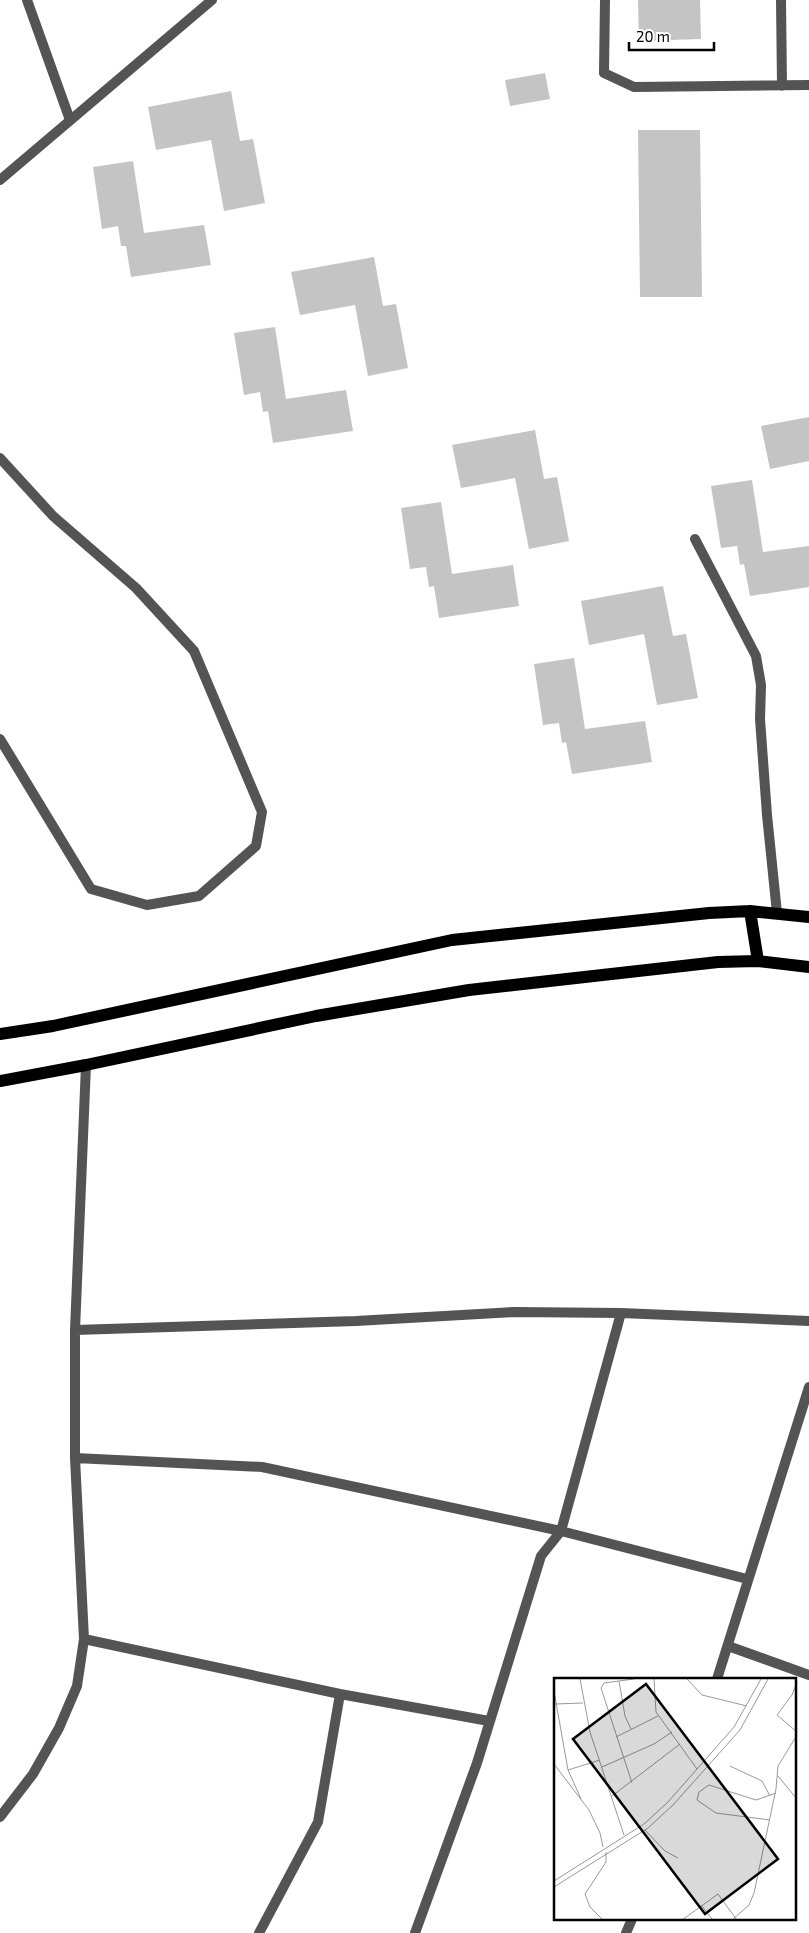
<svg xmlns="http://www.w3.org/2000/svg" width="809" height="1933" viewBox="0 0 809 1933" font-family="'Exo 2',sans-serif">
<rect width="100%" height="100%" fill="#fff"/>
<path fill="#c4c4c4" d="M 638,0 L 700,0 L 701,39 L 639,41 Z
M 545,73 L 550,99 L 510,106 L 505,80 Z
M 231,91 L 240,141 L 253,139 L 265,203 L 224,211 L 211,140 L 156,150 L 148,107 Z
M 638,130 L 700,130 L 702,297 L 640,297 Z
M 133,161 L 144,233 L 204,225 L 211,265 L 131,277 L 126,246 L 121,246 L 118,226 L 102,229 L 93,167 Z
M 374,257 L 383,306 L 396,304 L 408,368 L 368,376 L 355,305 L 300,315 L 291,272 Z
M 275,327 L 286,399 L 346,390 L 353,431 L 273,443 L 268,411 L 263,412 L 260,392 L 244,395 L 234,333 Z
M 809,417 L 809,461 L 770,469 L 761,426 Z
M 535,430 L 544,479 L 557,477 L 569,541 L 529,549 L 515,478 L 461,488 L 452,445 Z
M 752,480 L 763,552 L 809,546 L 809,587 L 750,596 L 744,564 L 740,565 L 737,546 L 721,548 L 711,486 Z
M 441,502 L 452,574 L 513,565 L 519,606 L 439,618 L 434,586 L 429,587 L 426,567 L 410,569 L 401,508 Z
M 663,586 L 673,636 L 686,634 L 698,698 L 657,705 L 644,634 L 589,645 L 581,601 Z
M 574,658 L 585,729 L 645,721 L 652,762 L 572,774 L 566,742 L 562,743 L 559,723 L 543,725 L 534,664 Z"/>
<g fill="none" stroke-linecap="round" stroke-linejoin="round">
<path stroke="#545454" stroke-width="10" d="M 27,0 L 70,120"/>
<path stroke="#545454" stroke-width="10" d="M 605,0 L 604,73 L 634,87 L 809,85
M 781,0 L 782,86
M 0,180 L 212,0
M 0,458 L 53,516 L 136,588 L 194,651 L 262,812 L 256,846 L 199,896 L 147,905 L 91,889 L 0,739
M 695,539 L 756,656 L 761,685 L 760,719 L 767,815 L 777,913
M 75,1330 L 356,1321 L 514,1312 L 621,1313 L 809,1321
M 75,1458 L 262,1467 L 561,1531 L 747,1579
M 84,1639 L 340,1694 L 489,1721
M 728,1646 L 809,1675
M 717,1679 L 809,1387
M 0,1817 L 33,1774 L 59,1728 L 77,1686 L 84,1639 L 75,1458 L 75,1330 L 86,1065
M 259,1933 L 318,1822 L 340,1694
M 415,1933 L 477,1763 L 541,1556 L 561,1531 L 621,1313
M 626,1933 L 632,1919"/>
<path stroke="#000" stroke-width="12" d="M 750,911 L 758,961
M 0,1034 L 53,1026 L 452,940 L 709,913 L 750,911 L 809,917
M 0,1081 L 86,1065 L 316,1016 L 469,990 L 718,962 L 758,961 L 809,967"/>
</g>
<g transform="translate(554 1678)">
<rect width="242" height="242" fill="#fff"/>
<path fill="none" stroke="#999" stroke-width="1" d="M 26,1 L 36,54 L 70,157M 100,1 L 102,34 L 143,91M 133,1 L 148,17 L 193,28M 65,3 L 71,38 L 77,51M 243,4 L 238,17 L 223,37 L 243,54M 0,13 L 14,92 L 27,121M 1,26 L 29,25M 62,59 L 104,38M 0,86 L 35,132 L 46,155 L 49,169M 176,88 L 208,103 L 216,118M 48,89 L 100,66 L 118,54M 14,92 L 46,82M 224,98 L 243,121M 78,105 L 47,10 L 50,5 L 80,1M 58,118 L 126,66M 216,142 L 162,135 L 143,122 L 145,114 L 155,107 L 202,122 L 222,115M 91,152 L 111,173 L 124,180M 0,203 L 90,146 L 114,124 L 180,49 L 207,1M 0,209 L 94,150 L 119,127 L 186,52 L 214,1M 147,227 L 159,242M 49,242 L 36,229 L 31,216 L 52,184 L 52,174M 128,242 L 164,216 L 183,242M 178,242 L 195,227 L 200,215 L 222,111 L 224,88 L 243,57"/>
<path fill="#000" fill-opacity="0.15" stroke="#000" stroke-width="2.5" d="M 92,6 L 224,181 L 151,236 L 19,61 Z"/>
<rect width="242" height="242" fill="none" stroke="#000" stroke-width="2.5"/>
</g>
<path d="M629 42v8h85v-8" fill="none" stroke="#000000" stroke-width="2.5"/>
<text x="636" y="42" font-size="15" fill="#000000" stroke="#ffffff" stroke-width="4" paint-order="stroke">20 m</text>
</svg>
